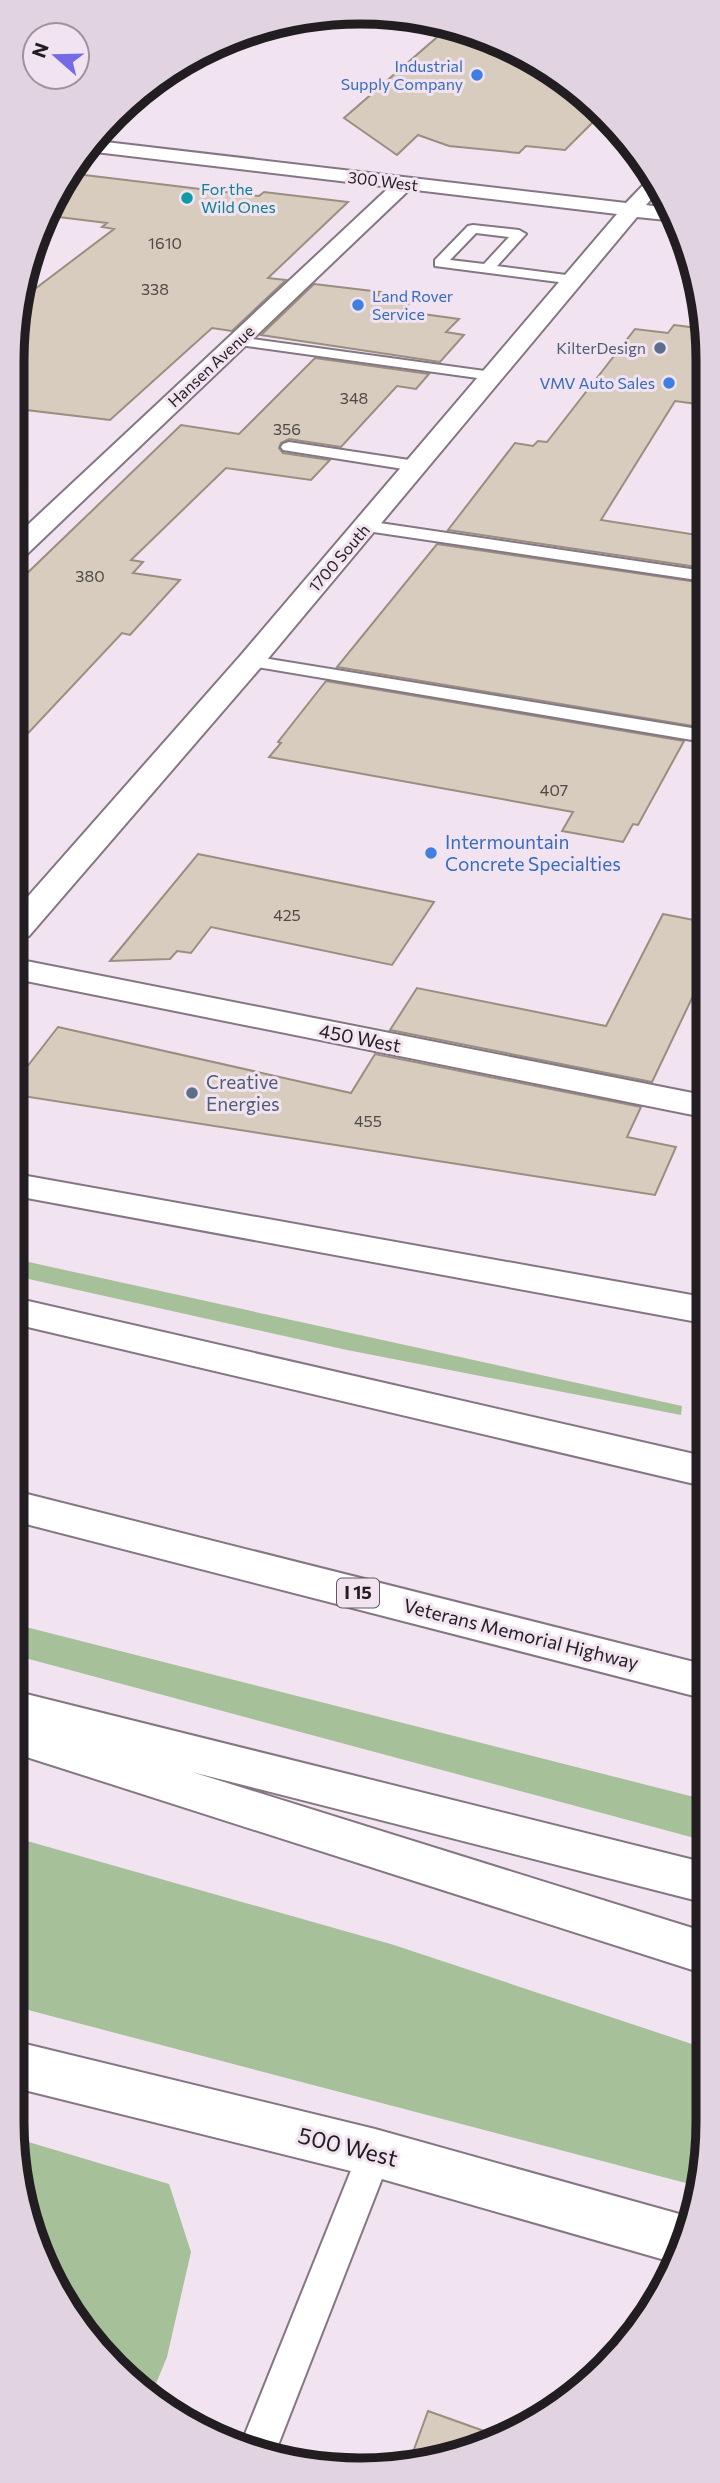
<svg xmlns="http://www.w3.org/2000/svg" width="720" height="2483" viewBox="0 0 720 2483" font-family="Commissioner,sans-serif">
<rect width="100%" height="100%" fill="#f2e3f1"/>
<path fill="#a6c099" d="M 15,1259 L 682,1406 L 681,1415 L 347,1350 L 15,1276 Z
M 14,1624 L 702,1799 L 702,1840 L 14,1655 Z
M 13,1837 L 394,1945 L 701,2047 L 701,2187 L 13,2006 Z
M 15,2138 L 169,2184 L 191,2252 L 167,2357 L 152,2393 L 99,2353 L 39,2256 Z"/>
<path fill="#d7ccbd" stroke="#998e80" stroke-width="2" d="M 450,26 L 514,48 L 603,112 L 565,150 L 526,146 L 519,153 L 449,146 L 418,135 L 397,155 L 344,118 Z
M 68,173 L 259,196 L 264,192 L 348,202 L 268,278 L 286,280 L 232,331 L 212,328 L 110,420 L 18,409 L 19,301 L 114,229 L 102,227 L 107,223 L 50,216 Z
M 314,284 L 381,292 L 378,295 L 413,300 L 401,311 L 459,319 L 446,332 L 464,335 L 440,362 L 261,335 Z
M 674,325 L 705,329 L 705,405 L 675,401 L 601,520 L 704,536 L 704,568 L 448,530 L 515,443 L 533,446 L 538,441 L 547,442 L 635,329 L 668,333 Z
M 315,358 L 429,374 L 416,389 L 397,386 L 341,447 L 289,439 L 281,443 L 279,448 L 283,453 L 330,460 L 311,480 L 226,468 L 131,560 L 143,562 L 133,573 L 180,580 L 130,635 L 122,633 L 17,745 L 18,582 L 181,425 L 239,434 Z
M 437,544 L 704,583 L 704,706 L 693,726 L 337,667 Z
M 326,681 L 684,741 L 638,825 L 633,824 L 623,842 L 562,831 L 573,812 L 269,757 L 281,743 L 278,742 Z
M 198,854 L 434,902 L 392,965 L 211,927 L 191,953 L 177,951 L 170,959 L 110,961 Z
M 663,914 L 704,922 L 704,973 L 652,1082 L 390,1030 L 417,988 L 606,1026 Z
M 58,1027 L 351,1093 L 375,1054 L 641,1107 L 627,1137 L 676,1147 L 655,1195 L 16,1095 L 16,1081 Z
M 428,2411 L 498,2436 L 450,2459 L 409,2463 Z"/>
<g fill="none" stroke-linecap="round" stroke-linejoin="round">
<g stroke="#847783" stroke-width="4">
<path id="lane" d="M 473,225 L 519,230 L 526,234 L 497,266 L 574,276 L 581,280 L 574,284 L 435,266 L 435,260 L 468,226 ZM 476,233 L 509,237 L 484,264 L 450,260 Z
M 237,337 L 492,372 L 499,376 L 492,380 L 232,344 L 230,341 Z
M 289,442 L 416,461 L 424,466 L 416,471 L 283,450 L 281,447 L 283,444 Z
M 366,521 L 704,571 L 704,581 L 360,530 L 358,526 Z
M 251,656 L 704,730 L 704,742 L 245,665 L 242,661 L 245,657 Z
M 375,2138 L 387,2142 L 392,2153 L 275,2453 L 241,2444 L 358,2153 L 363,2142 Z"/>
</g>
<g stroke="#847783" stroke-width="4">
<path id="street" d="M 404,178 L 411,180 L 414,184 L 411,188 L 27,554 L 18,556 L 18,534 L 397,180 Z
M 16,959 L 703,1095 L 703,1117 L 16,979 Z
M 13,2041 L 375,2129 L 690,2217 L 672,2262 L 375,2177 L 12,2087 Z"/>
</g>
<g stroke="#847783" stroke-width="4">
<path id="secondary" d="M 97,141 L 626,203 L 651,177 L 660,189 L 646,205 L 673,209 L 676,221 L 637,217 L 261,667 L 29,936 L 17,939 L 17,909 L 241,655 L 617,214 L 87,151 Z"/>
</g>
<g stroke="#847783" stroke-width="4">
<path id="highway" d="M 16,1174 L 703,1297 L 703,1323 L 16,1196 Z
M 15,1298 L 703,1456 L 703,1486 L 15,1324 Z
M 15,1491 L 702,1664 L 702,1698 L 14,1521 Z
M 14,1691 L 702,1862 L 702,1902 L 192,1772 L 702,1931 L 702,1973 L 14,1753 Z"/>
</g>
<use href="#lane" fill="#fff" fill-rule="evenodd"/>
<use href="#street" fill="#fff" fill-rule="evenodd"/>
<use href="#secondary" fill="#fff" fill-rule="evenodd"/>
<use href="#highway" fill="#fff" fill-rule="evenodd"/>
</g>
<g fill="#3f7fe0" stroke="#f2e3f1" stroke-width="2.5">
<circle cx="477" cy="75" r="7"/>
<circle cx="358" cy="305" r="7"/>
<circle cx="669" cy="383" r="7"/>
<circle cx="431" cy="853" r="7"/>
</g>
<circle fill="#0f9aa8" stroke="#f2e3f1" stroke-width="2.5" cx="187" cy="198" r="7"/>
<g fill="#5c6f8a" stroke="#f2e3f1" stroke-width="2.5">
<circle cx="660" cy="348" r="7"/>
<circle cx="192" cy="1093" r="7"/>
</g>
<g text-anchor="middle" stroke-width="6" stroke-linejoin="round" paint-order="stroke">
<g font-size="16" fill="#366cbe" stroke="#f2e3f1" text-anchor="end">
<text x="463" y="72">Industrial<tspan x="463" dy="18">Supply Company</tspan></text>
<text x="372" y="302" text-anchor="start">Land Rover<tspan x="372" dy="18">Service</tspan></text>
<text x="655" y="389">VMV Auto Sales</text>
</g>
<g font-size="16" fill="#221d21" stroke="#f2e3f1">
<text transform="translate(383 181) rotate(7)" y="6">300 West</text>
<text transform="translate(211 366) rotate(-43)" y="6">Hansen Avenue</text>
<text transform="translate(339 558) rotate(-49)" y="6">1700 South</text>
</g>
<g font-size="16" fill="#0d838f" stroke="#f2e3f1" text-anchor="start">
<text x="201" y="195">For the<tspan x="201" dy="18">Wild Ones</tspan></text>
</g>
<g font-size="16" fill="#4f4948">
<text x="165" y="249">1610</text>
<text x="155" y="295">338</text>
<text x="354" y="404">348</text>
<text x="287" y="435">356</text>
<text x="90" y="582">380</text>
<text x="554" y="796">407</text>
<text x="287" y="921">425</text>
<text x="368" y="1127">455</text>
</g>
<g font-size="16" fill="#4e5e75" stroke="#f2e3f1" text-anchor="end">
<text x="646" y="354">KilterDesign</text>
</g>
<rect fill="#f2e3f1" stroke="#60585f" stroke-width="2" x="337" y="1578.5" width="42" height="29" rx="5"/>
<g font-size="18" font-weight="bold" fill="#221d21">
<text x="358" y="1599">I 15</text>
</g>
<g font-size="19" fill="#366cbe" stroke="#f2e3f1" text-anchor="start">
<text x="445" y="849">Intermountain<tspan x="445" dy="22">Concrete Specialties</tspan></text>
</g>
<g font-size="19" fill="#221d21" stroke="#f2e3f1">
<text transform="translate(360 1038) rotate(11)" y="7">450 West</text>
<text transform="translate(521 1634) rotate(14)" y="7">Veterans Memorial Highway</text>
</g>
<g font-size="19" fill="#4e5e75" stroke="#f2e3f1" text-anchor="start">
<text x="206" y="1089">Creative<tspan x="206" dy="22">Energies</tspan></text>
</g>
<g font-size="23" fill="#221d21" stroke="#f2e3f1">
<text transform="translate(348 2147) rotate(14)" y="8">500 West</text>
</g>
</g>
<path d="M0 0H720V2483H0ZM360 24H360A336 336 0 0 1 696 360V2122A336 336 0 0 1 360 2458H360A336 336 0 0 1 24 2122V360A336 336 0 0 1 360 24Z" fill="#e1d3e0" fill-rule="evenodd"/>
<path fill="none" stroke="#221d21" stroke-width="9" d="M360 24H360A336 336 0 0 1 696 360V2122A336 336 0 0 1 360 2458H360A336 336 0 0 1 24 2122V360A336 336 0 0 1 360 24Z"/>
<g transform="translate(56 56) rotate(290)"><circle r="33" fill="#f2e3f1" stroke="#9f949e" stroke-width="2"/>
<path d="M0-5L12 26L0 18L-12 26Z" fill="#746be5"/>
<text y="-10" font-size="19" font-weight="bold" text-anchor="middle" fill="#221d21">N</text>
</g>
</svg>
